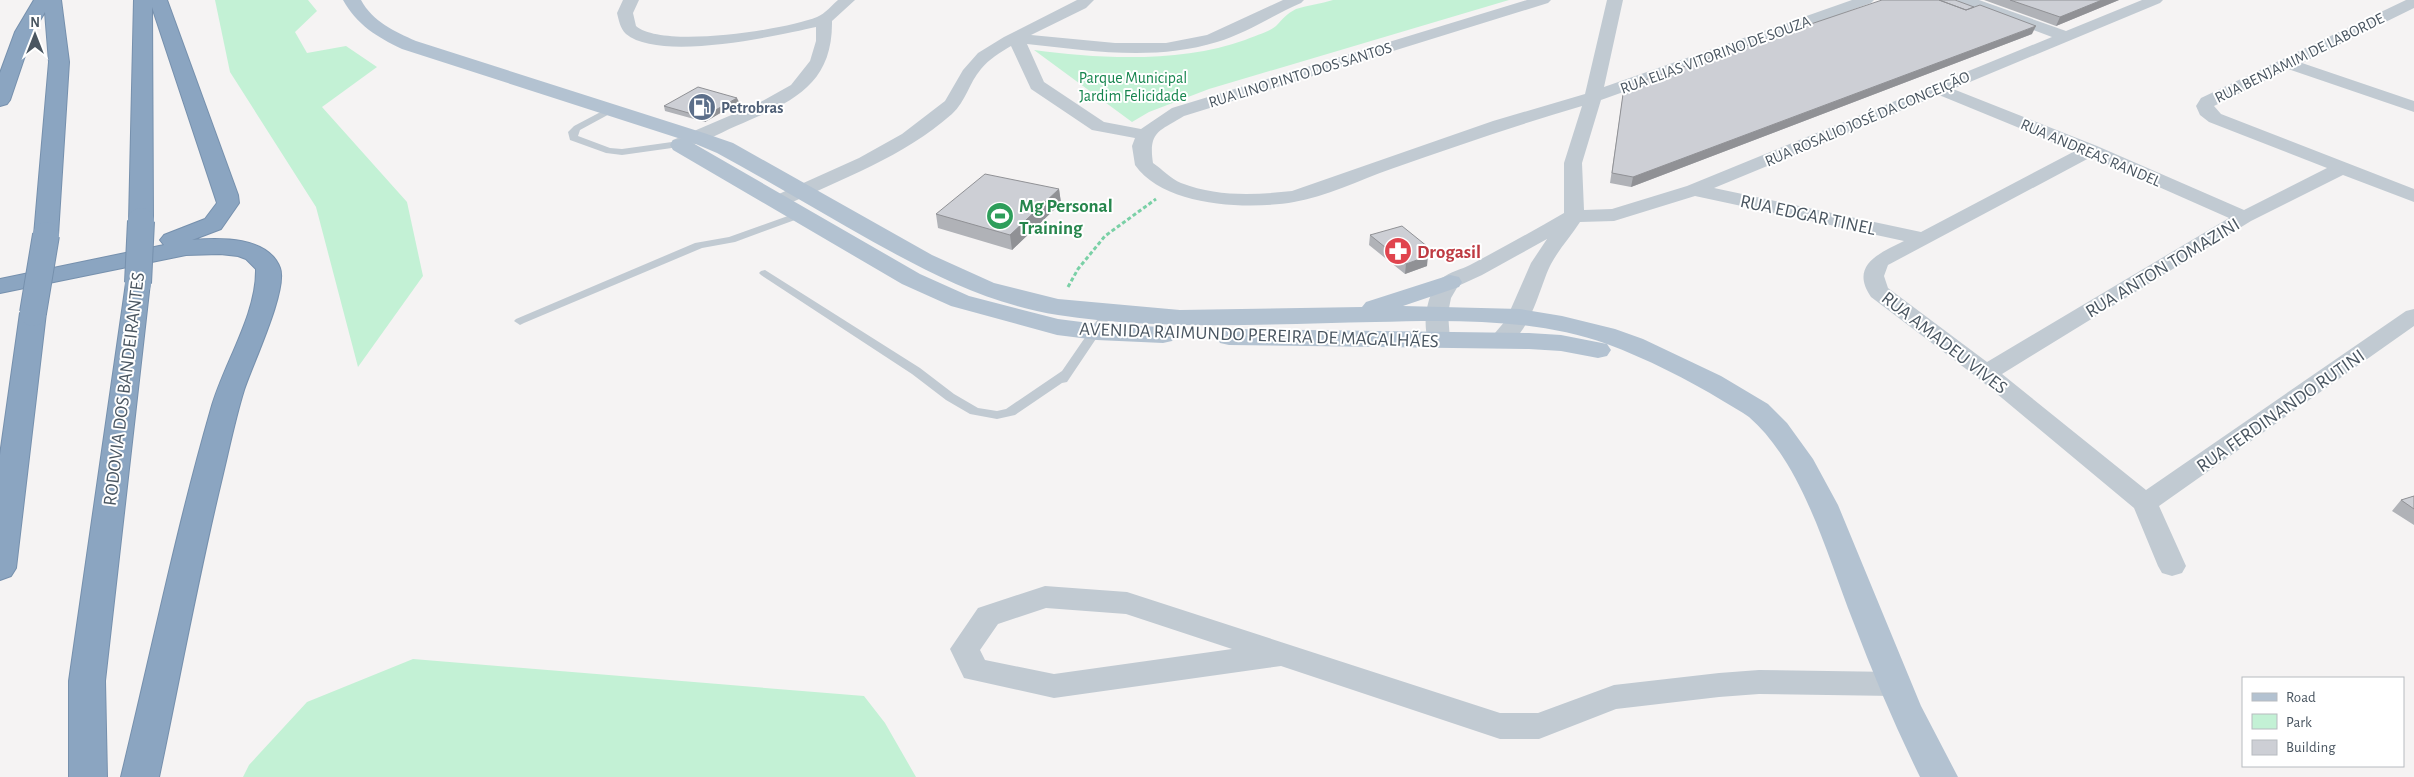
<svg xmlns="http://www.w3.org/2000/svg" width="2414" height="777" viewBox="0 0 2414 777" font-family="'Alegreya Sans',sans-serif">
<rect width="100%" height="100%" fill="#f5f3f3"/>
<path fill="#c3f1d5" d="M 215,0 L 308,0 L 317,11 L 295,32 L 307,53 L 346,46 L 377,67 L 322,107 L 407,202 L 423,276 L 358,367 L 316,207 L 230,72 Z
M 1333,0 L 1509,0 L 1209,89 L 1149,112 L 1132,122 L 1034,50 C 1099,59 1182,63 1245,40 C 1254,36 1269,32 1276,26 C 1283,19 1286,14 1296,9 C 1308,5 1321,4 1333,0 Z
M 413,659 L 864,696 L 885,723 L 916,777 L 243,777 L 249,765 L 307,702 Z"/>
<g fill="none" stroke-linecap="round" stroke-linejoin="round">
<g stroke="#7690ad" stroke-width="2">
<path id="highway" d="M 34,0 L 61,0 L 69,62 L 58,235 L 54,240 L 46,242 L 38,240 L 34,235 L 49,62 L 45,12 L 33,32 L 10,100 L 7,104 L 0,106 L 0,73 L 15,32 Z
M 134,0 L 167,0 L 238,195 L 239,203 L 221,229 L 192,240 C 220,238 268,236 280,268 C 288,290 252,365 244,390 C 235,419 229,449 222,478 C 198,577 180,677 159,777 L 121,777 C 151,654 176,530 211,409 C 223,365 257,315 256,269 L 246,259 L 238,256 L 220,254 L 186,255 L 0,293 L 0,279 L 164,245 L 160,240 L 164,235 L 205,219 L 217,203 L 152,7 L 153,221 L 149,226 L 141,228 L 133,226 L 129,221 Z
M 138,276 L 147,278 L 150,283 L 105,681 L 107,777 L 69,777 L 69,681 L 126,283 L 129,278 Z
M 33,305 L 42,308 L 46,313 L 16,568 L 11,576 L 0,580 L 0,455 L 20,313 L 24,308 Z"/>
</g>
<path stroke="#7ad0a6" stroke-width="3" stroke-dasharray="4 2.5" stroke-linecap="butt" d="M 1068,287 L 1078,269 L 1105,236 L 1156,199"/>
<path fill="#c1cad2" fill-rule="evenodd" d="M 612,106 L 615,107 L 615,111 L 580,130 L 578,136 L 610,148 L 622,149 L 679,141 L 684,144 L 679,147 L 622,155 L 606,153 L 570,140 L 568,132 L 574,126 Z
M 799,212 L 804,215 L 803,217 L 735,242 L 702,248 L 524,323 L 520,325 L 514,321 L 516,319 L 695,243 L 729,237 Z
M 765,270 L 920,368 L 954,394 L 978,408 L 997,411 L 1006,409 L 1062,371 L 1104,310 L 1108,309 L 1114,312 L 1067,382 L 1062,383 L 1015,415 L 997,419 L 970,414 L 946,400 L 912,374 L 761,275 L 759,273 L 761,271 Z"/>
<path fill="#c1cad2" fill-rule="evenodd" d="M 623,0 L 639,0 L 633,13 L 636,26 C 663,49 784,30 817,17 C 825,14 832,5 838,0 L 855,0 L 832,21 C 833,87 789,103 736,126 C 718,134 699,145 679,149 L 673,148 L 670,144 L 673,140 L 757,104 L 791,85 L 810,61 L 816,41 L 816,27 C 776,36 660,62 626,34 C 620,28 619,21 617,13 Z
M 1077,0 L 1094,0 L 1086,8 L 1031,35 L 1115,43 L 1166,43 L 1207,35 L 1283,0 L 1304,0 L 1301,3 C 1273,15 1247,33 1217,42 C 1155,61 1091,51 1027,44 L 1044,82 L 1104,122 L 1141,129 L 1172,108 L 1527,0 L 1551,0 L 1548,3 L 1184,116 C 1160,131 1148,131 1153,163 C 1162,169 1171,179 1181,183 C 1217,197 1255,195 1292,191 L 1493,121 L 1585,94 L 1607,0 L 1623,0 L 1604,87 L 1852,0 L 1874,0 L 1871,3 L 1601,100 L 1582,163 L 1584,210 L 1612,209 L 1687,186 L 2052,37 L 1960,3 L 1957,0 L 1979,0 L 2066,31 L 2142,0 L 2163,0 L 2160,3 L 1953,89 L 2097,146 L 2244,210 L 2327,168 L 2209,122 L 2200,115 L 2196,106 L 2201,98 L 2406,0 L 2414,0 L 2414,8 L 2302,63 L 2414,101 L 2414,112 L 2288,69 L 2214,106 L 2221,114 L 2414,189 L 2414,202 L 2343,175 L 2251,221 L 2002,374 L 2146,490 L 2406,311 L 2414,309 L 2414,326 L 2159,506 L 2186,566 L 2182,573 L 2172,576 L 2162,573 L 2158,566 L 2134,508 L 1978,378 L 1871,297 C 1849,265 1880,253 1904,241 L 1695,196 L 1614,221 L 1580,222 C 1571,236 1559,249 1551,264 C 1539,286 1527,354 1492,345 L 1489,340 L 1506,320 L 1531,263 L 1547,239 L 1482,275 L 1458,286 L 1451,298 L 1448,313 L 1450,340 L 1447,345 L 1439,347 L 1431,345 C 1420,329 1427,290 1442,278 C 1450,272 1462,269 1470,265 C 1502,248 1533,231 1564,213 L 1564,163 L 1582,106 C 1517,125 1454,147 1391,169 C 1360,180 1325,197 1294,202 C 1249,210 1164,207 1135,165 L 1132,146 L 1135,138 L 1092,130 L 1031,89 L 1011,46 C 1001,52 989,59 981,69 C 969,83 966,101 952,114 C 903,157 842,179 784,206 L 770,206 L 767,202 L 770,198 L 859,158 L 902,134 L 945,101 L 963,70 L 978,53 L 1004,37 ZM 1939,95 L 2075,151 L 1921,232 L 1714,188 ZM 2091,157 L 2229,218 L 1987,362 L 1888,288 L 1884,276 L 1888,265 Z
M 1045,586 L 1127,592 L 1500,713 L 1538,713 L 1614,685 L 1719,673 L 1759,670 L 1894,672 L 1905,675 L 1909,684 L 1905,693 L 1894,696 L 1759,694 L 1719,697 L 1616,709 L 1539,739 L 1500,739 L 1281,666 L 1054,698 L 964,678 L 950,649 L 978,608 ZM 1046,608 L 1126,614 L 1232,649 L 1054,674 L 985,660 L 980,650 L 998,624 Z"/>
<path fill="#b3c2d1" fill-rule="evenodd" d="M 343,0 L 361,0 C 373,22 394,31 416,41 L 704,133 L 733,143 L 932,255 L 994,283 L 1058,299 L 1180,310 L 1362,307 L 1366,302 L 1450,275 L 1459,277 L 1462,282 L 1459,287 L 1403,306 L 1520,309 L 1562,316 L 1615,329 L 1643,339 L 1721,376 L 1768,404 L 1787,423 L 1813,459 L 1838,505 L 1921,706 L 1958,777 L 1920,777 C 1895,726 1873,674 1853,621 C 1827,555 1803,464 1749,417 C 1741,411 1731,406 1723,401 C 1687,379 1647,359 1607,344 L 1611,350 L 1607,356 L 1598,358 L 1561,351 L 1529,349 L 1229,345 L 1220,343 L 1216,337 L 1220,331 L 1229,329 L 1529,333 L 1561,335 L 1607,344 C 1534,318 1452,320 1375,322 C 1270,324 1162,331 1058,315 C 981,303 914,265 847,227 C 804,202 761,177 717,153 L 691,142 L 920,274 L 969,296 L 1058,319 L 1097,324 L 1163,327 L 1172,329 L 1176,335 L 1172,341 L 1163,343 L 1097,340 L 1057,335 L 951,306 L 902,284 L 673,150 L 670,145 L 673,140 L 681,139 L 402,49 C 377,37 357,25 343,0 Z"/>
<use href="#highway" fill="#8ba5c1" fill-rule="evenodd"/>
<g stroke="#7690ad" stroke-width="28" stroke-linecap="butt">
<path id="highway-bridge" d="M 138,283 L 141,221
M 33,313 L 46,235"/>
</g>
<use href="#highway-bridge" stroke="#8ba5c1" stroke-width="26"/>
</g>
<path fill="#b0b2b7" d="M 1984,0 L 2119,0 L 2056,26 Z
M 2032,34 L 1631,187 L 1610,183 L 1624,87 Z
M 739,102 L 705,122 L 665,111 L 664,106 Z
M 1059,189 L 1061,203 L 1012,250 L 938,228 L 936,214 Z
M 1370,235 L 1427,266 L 1405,274 L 1369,245 Z
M 2414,496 L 2414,525 L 2392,511 L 2401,500 Z"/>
<path fill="#909195" d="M 2102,0 L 2119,0 L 2056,26 L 2060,17 Z
M 2036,26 L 2032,34 L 1631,187 L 1633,177 Z
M 737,98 L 739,102 L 705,122 L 703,117 Z
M 1059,189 L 1061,203 L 1012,250 L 1010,235 Z
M 1428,256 L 1427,266 L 1405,274 L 1406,264 Z"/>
<path fill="#cdcfd5" stroke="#909195" d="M 1882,0 L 1939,0 L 1966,10 L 1980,5 L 2036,26 L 1633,177 L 1612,173 L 1624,87 Z
M 1939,0 L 1955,0 L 1974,7 L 1966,10 Z
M 2010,0 L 2102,0 L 2060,17 Z
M 698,87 L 737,98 L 703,117 L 664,106 Z
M 985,174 L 1059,189 L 1010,235 L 936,214 Z
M 1402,226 L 1428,247 L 1428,256 L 1406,264 L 1370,235 Z
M 2414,496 L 2414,509 L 2401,500 Z"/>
<defs>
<g id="fuel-disc" transform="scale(1.4375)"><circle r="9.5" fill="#5c6f8a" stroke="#fff"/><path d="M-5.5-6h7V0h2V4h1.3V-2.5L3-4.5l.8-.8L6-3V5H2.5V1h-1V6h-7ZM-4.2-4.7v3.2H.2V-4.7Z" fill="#fff"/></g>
<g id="stadium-disc" transform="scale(1.4375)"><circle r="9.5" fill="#2e9e5b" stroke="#fff"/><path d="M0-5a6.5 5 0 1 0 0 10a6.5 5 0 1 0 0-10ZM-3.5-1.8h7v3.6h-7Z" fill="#fff"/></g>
<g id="pharmacy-disc" transform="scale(1.4375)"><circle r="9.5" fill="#e0444e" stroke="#fff"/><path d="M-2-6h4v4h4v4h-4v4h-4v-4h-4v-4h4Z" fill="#fff"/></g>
</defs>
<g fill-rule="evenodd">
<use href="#fuel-disc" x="702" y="107"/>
<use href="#stadium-disc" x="1000" y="216"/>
<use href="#pharmacy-disc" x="1398" y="251"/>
</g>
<g text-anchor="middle" stroke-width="4" stroke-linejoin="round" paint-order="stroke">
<g font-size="16" fill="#4a5661" stroke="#fff">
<text transform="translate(1715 54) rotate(-20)" y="6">RUA ELIAS VITORINO DE SOUZA</text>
<text transform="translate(2299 57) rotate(-26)" y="6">RUA BENJAMIM DE LABORDE</text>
<text transform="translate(1300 74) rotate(-17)" y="6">RUA LINO PINTO DOS SANTOS</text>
<text transform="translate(1867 118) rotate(-23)" y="6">RUA ROSALIO JOSÉ DA CONCEIÇÃO</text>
<text transform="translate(2091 152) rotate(23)" y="6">RUA ANDREAS RANDEL</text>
</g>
<g font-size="16" fill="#17864f" stroke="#fff">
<text x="1133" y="83">Parque Municipal<tspan x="1133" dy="18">Jardim Felicidade</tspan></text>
</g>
<g font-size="16" font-weight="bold" fill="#4e5e75" stroke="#fff" text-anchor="start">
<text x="721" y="113">Petrobras</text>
</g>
<g font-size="19" font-weight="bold" fill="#27864d" stroke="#fff" text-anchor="start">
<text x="1019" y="212">Mg Personal<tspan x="1019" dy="22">Training</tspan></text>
</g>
<g font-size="19" fill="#4a5661" stroke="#fff">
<text transform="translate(1808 214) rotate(12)" y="7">RUA EDGAR TINEL</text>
<text transform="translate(2162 267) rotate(-31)" y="7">RUA ANTON TOMAZINI</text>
<text transform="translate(1259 334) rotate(2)" y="7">AVENIDA RAIMUNDO PEREIRA DE MAGALHÃES</text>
<text transform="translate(1945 342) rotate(38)" y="7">RUA AMADEU VIVES</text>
<text transform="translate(123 389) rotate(-83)" y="7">RODOVIA DOS BANDEIRANTES</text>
<text transform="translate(2280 410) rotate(-35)" y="7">RUA FERDINANDO RUTINI</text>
</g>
<g font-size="19" font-weight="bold" fill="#be3a42" stroke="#fff" text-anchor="start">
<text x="1417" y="258">Drogasil</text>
</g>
</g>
<rect x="2242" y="677" width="162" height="90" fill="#ffffff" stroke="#b7bbc0"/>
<rect x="2252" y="693" width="25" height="8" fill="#b3c2d1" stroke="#b7bbc0"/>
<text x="2286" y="702" font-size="15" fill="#4a5661">Road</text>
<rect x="2252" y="714" width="25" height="15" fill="#c3f1d5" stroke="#b7bbc0"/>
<text x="2286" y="727" font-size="15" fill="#4a5661">Park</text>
<rect x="2252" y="740" width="25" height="15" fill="#cdcfd5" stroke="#b7bbc0"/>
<text x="2286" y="752" font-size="15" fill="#4a5661">Building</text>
<g transform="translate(35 35)" stroke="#ffffff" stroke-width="4" paint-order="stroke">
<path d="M0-4L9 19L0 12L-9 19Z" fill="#4a5661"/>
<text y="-8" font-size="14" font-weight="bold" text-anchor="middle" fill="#4a5661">N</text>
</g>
</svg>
